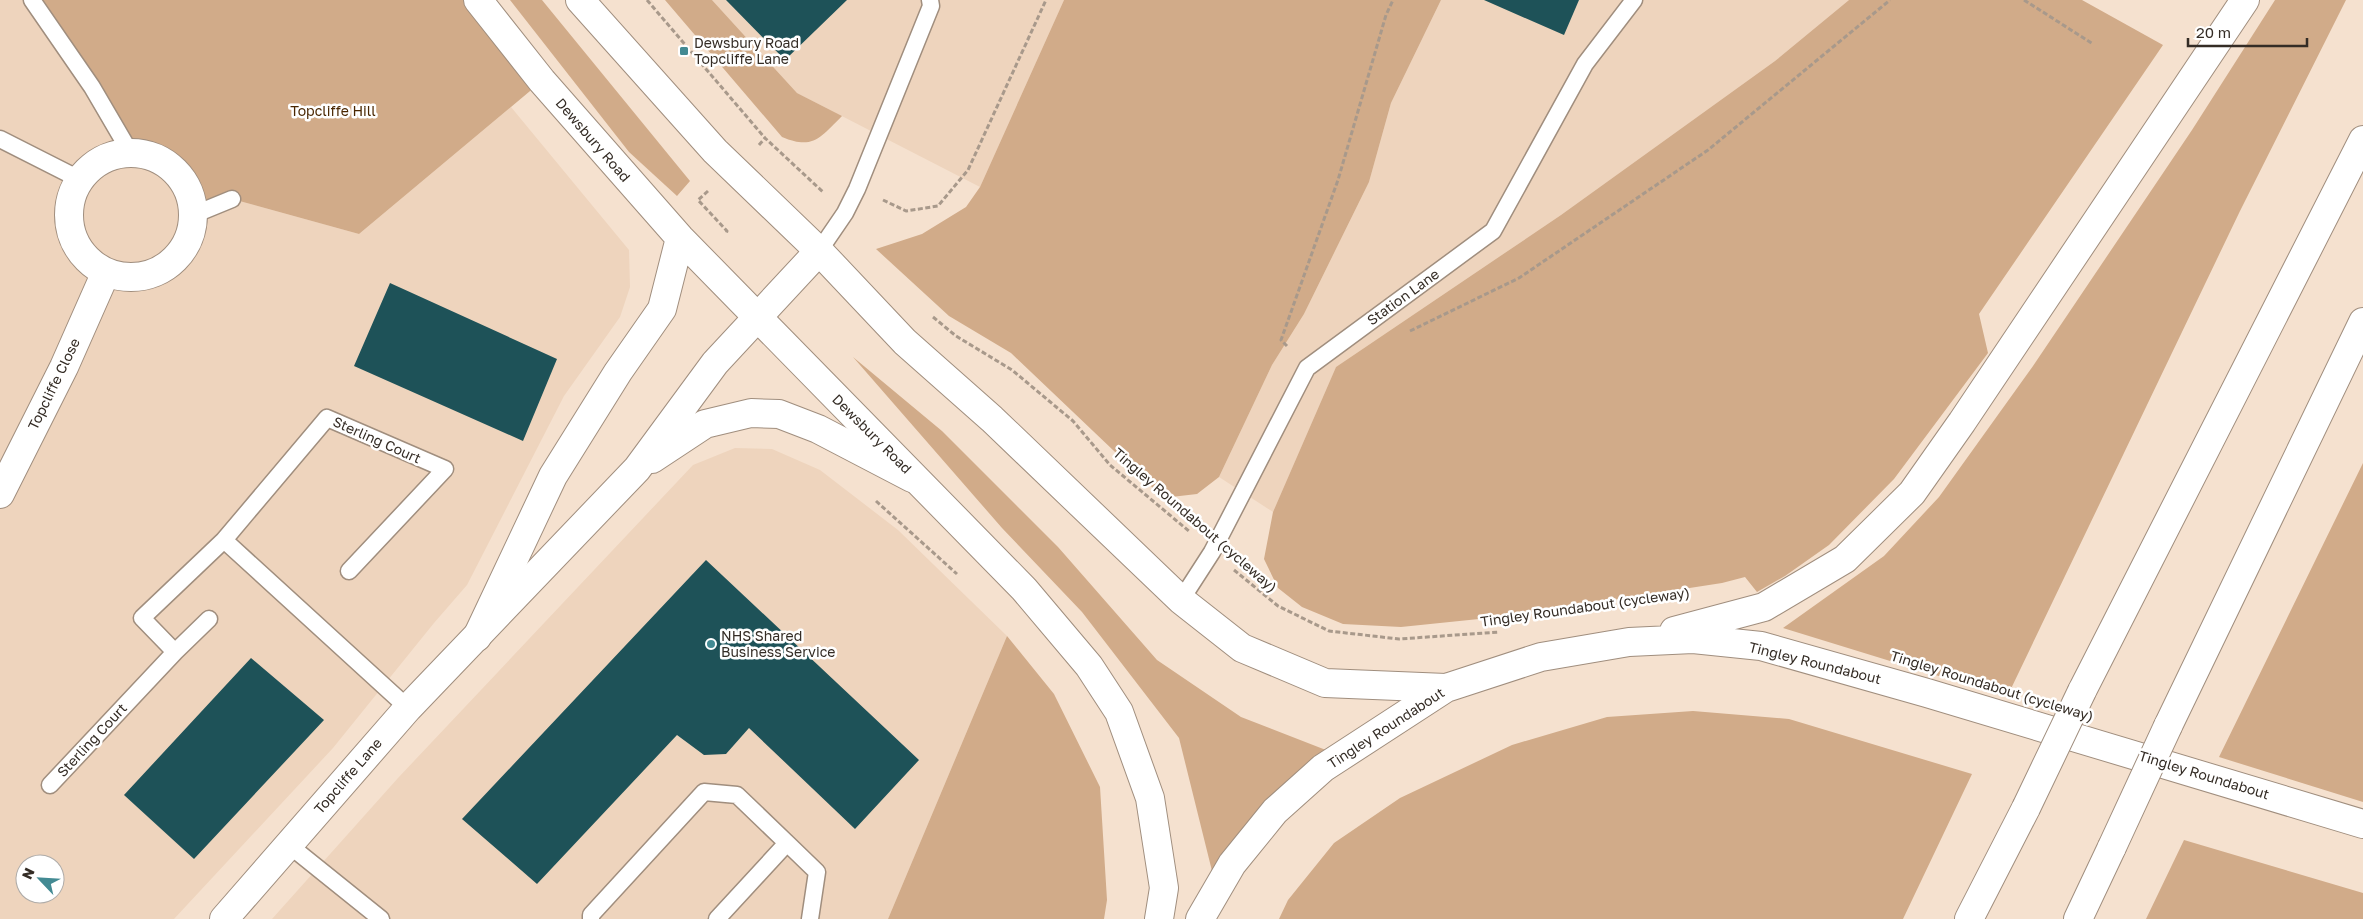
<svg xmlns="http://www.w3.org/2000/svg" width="2363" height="919" viewBox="0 0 2363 919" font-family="'Golos Text',sans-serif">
<rect width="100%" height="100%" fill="#f5e1cf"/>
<path fill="#eed4bd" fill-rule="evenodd" d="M 0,0 L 32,0 L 130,152 L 159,158 L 181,176 L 188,188 L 193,214 L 232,199 L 359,234 L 511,107 L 629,250 L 630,287 L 620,317 L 564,396 L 467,585 L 434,623 L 333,748 L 174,919 L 0,919 ZM 25,864 L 55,864 L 55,894 L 25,894 Z
M 712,0 L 1064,0 L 980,187 L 797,93 Z
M 1441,0 L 1849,0 L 1775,61 L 1561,215 L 1336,367 L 1273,512 L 1219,477 L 1272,365 L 1304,314 L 1369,182 L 1391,103 Z
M 735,448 L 772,449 L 820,470 L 898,530 L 1007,636 L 888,919 L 272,919 L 398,778 L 693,465 Z"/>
<path fill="#d1ab89" d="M 32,0 L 478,0 L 542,81 L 359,234 L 232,199 L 193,215 C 190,176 169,156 130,152 Z
M 510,0 L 542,0 L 690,181 L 677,196 L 629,152 Z
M 665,0 L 712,0 L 797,93 L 842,116 C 820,138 813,150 782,137 Z
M 1064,0 L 1441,0 L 1391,103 L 1369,182 L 1304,314 L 1272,365 L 1219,477 L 1197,494 L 1171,497 L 1155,490 L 1011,353 L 949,316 L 876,249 L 922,234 L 966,207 L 980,187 Z
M 1849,0 L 2082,0 L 2163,45 L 1979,314 L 1988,353 L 1894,479 L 1829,545 L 1785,576 L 1757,592 L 1745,577 L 1722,583 L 1508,616 L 1401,627 L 1343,624 L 1302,607 L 1278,588 L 1264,559 L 1273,512 L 1336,367 L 1561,215 L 1775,61 Z
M 2275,0 L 2346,0 L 2240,211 L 2007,697 L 1783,628 L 1884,556 L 1939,497 L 2033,366 L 2192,130 Z
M 853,357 L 942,431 L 1058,547 L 1157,660 L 1241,717 L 1331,752 L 1215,883 L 1179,738 L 1082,612 L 1002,528 Z
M 2363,463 L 2363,802 L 2219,757 Z
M 1007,636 L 1054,694 L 1100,787 L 1107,900 L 1104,919 L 888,919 Z
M 1693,711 L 1789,719 L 1972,774 L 1903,919 L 1279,919 L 1288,900 L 1334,843 L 1400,798 L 1512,745 L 1607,717 Z
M 2184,840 L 2363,893 L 2363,919 L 2146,919 Z"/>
<path fill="#1e5258" d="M 726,0 L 847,0 L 785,60 Z
M 1484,0 L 1579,0 L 1564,35 Z
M 390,283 L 557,359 L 523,441 L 354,366 Z
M 706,560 L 919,760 L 855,829 L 749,728 L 726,754 L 704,755 L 677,735 L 537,884 L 462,819 Z
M 251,658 L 324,720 L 194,859 L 124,795 Z"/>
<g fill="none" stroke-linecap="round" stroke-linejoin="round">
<g stroke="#a08e7e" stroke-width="19">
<path id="lane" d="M 32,0 L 92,87 L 130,152
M 0,139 L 79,179
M 193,215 L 232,199
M 819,251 L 845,213 L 857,189 L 931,6 L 930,0
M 349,571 L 445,469 L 327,418 L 224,540 L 408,708
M 1181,600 L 1212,552 L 1307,368 L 1493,231 L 1585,64 L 1634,0
M 175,652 L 209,619
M 50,785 L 175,652 L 142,618 L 224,540
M 787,843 L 817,872 L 810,919
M 289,845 L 381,919
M 591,919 L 591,915 L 704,792 L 737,795 L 787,843 L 717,919"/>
</g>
<g stroke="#a08e7e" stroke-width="30">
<path id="street" d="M69 215a62 62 0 1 1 124 0a62 62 0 1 1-124 0Z
M 652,459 L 705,424 L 751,413 L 779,414 L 818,429 L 912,478
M 0,494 L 64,367 L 106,272
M 224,919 L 408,708 L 637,469 L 715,363 L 819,251"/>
</g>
<g stroke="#a08e7e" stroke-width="30">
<path id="highway" d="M 478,0 L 542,81 L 680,238 L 1024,589 L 1089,666 L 1119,712 L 1150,798 L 1164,888 L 1159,919
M 580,0 L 715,151 L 819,251 L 905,342 L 992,419 L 1181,600 L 1242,648 L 1325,683 L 1446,688
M 1674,631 L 1764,607 L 1845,559 L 1912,493 L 1962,422 L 2245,0
M 477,637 L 553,476 L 618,372 L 662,309 L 680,238
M 2082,691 L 2363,140
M 2168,726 L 2363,322
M 1200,919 L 1232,864 L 1275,811 L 1323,768 L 1446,688 L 1541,657 L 1629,642 L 1693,639 L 1761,646 L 1927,693 L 2363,824
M 1969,919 L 2026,808
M 2078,919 L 2112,847"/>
</g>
<path stroke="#a8998b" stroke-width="3" stroke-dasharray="5 2.5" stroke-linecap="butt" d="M 647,0 L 765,138
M 2024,0 L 2093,44
M 759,145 L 765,138 L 823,192
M 708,191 L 698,200 L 727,231 L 726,234
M 883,200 L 906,211 L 938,206 L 968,170 L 1046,0
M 933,317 L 956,336 L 1012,370 L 1073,421 L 1110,465 L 1190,532
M 1410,331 L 1519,278 L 1708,150 L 1890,0
M 1287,346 L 1281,340 L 1338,180 L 1386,15 L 1393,0
M 876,501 L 957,574
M 1234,570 L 1278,606 L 1329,631 L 1399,639 L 1499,632"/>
<use href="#lane" stroke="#fff" stroke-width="16"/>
<use href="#street" stroke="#fff" stroke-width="28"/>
<use href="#highway" stroke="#fff" stroke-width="28"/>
<g stroke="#a08e7e" stroke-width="30" stroke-linecap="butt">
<path id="highway-bridge" d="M 2026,808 L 2082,691
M 2112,847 L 2168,726"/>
</g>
<use href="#highway-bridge" stroke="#fff" stroke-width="28"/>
</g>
<g fill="#438a93" stroke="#fff" stroke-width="2">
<rect x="679" y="46" width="10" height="10" rx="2.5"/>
<circle cx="711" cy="644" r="5"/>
</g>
<g text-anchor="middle" stroke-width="5" stroke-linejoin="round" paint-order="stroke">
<g font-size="14" fill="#342c25" stroke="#fff" text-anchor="start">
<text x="694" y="48">Dewsbury Road<tspan x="694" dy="16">Topcliffe Lane</tspan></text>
<text x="721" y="641">NHS Shared<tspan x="721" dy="16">Business Service</tspan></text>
</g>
<g font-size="14" fill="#492600" stroke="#fff">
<text x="333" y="116">Topcliffe Hill</text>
</g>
<g font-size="14" fill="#342c25" stroke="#fff">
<text transform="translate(593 140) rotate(49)" y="5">Dewsbury Road</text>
<text transform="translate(1403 297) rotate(-36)" y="5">Station Lane</text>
<text transform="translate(54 384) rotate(-64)" y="5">Topcliffe Close</text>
<text transform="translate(872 434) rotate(45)" y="5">Dewsbury Road</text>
<text transform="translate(377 440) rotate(24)" y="5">Sterling Court</text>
<text transform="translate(1195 520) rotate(41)" y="5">Tingley Roundabout (cycleway)</text>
<text transform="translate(1585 607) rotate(-8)" y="5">Tingley Roundabout (cycleway)</text>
<text transform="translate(1815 663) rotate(14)" y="5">Tingley Roundabout</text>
<text transform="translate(1992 686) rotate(17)" y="5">Tingley Roundabout (cycleway)</text>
<text transform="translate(1386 728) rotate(-33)" y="5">Tingley Roundabout</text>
<text transform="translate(92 740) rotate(-47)" y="5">Sterling Court</text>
<text transform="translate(2204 775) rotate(17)" y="5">Tingley Roundabout</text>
<text transform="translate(348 776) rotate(-49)" y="5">Topcliffe Lane</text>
</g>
</g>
<g transform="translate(40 879) rotate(295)"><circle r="24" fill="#ffffff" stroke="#aeaba8"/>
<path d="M0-4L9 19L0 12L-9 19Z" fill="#438a93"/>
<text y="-8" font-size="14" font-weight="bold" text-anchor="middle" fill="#342c25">N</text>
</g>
<path d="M2188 38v8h119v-8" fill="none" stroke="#342c25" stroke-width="2.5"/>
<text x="2196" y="38" font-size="15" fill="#342c25" stroke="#ffffff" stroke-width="4" paint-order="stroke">20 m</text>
</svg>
